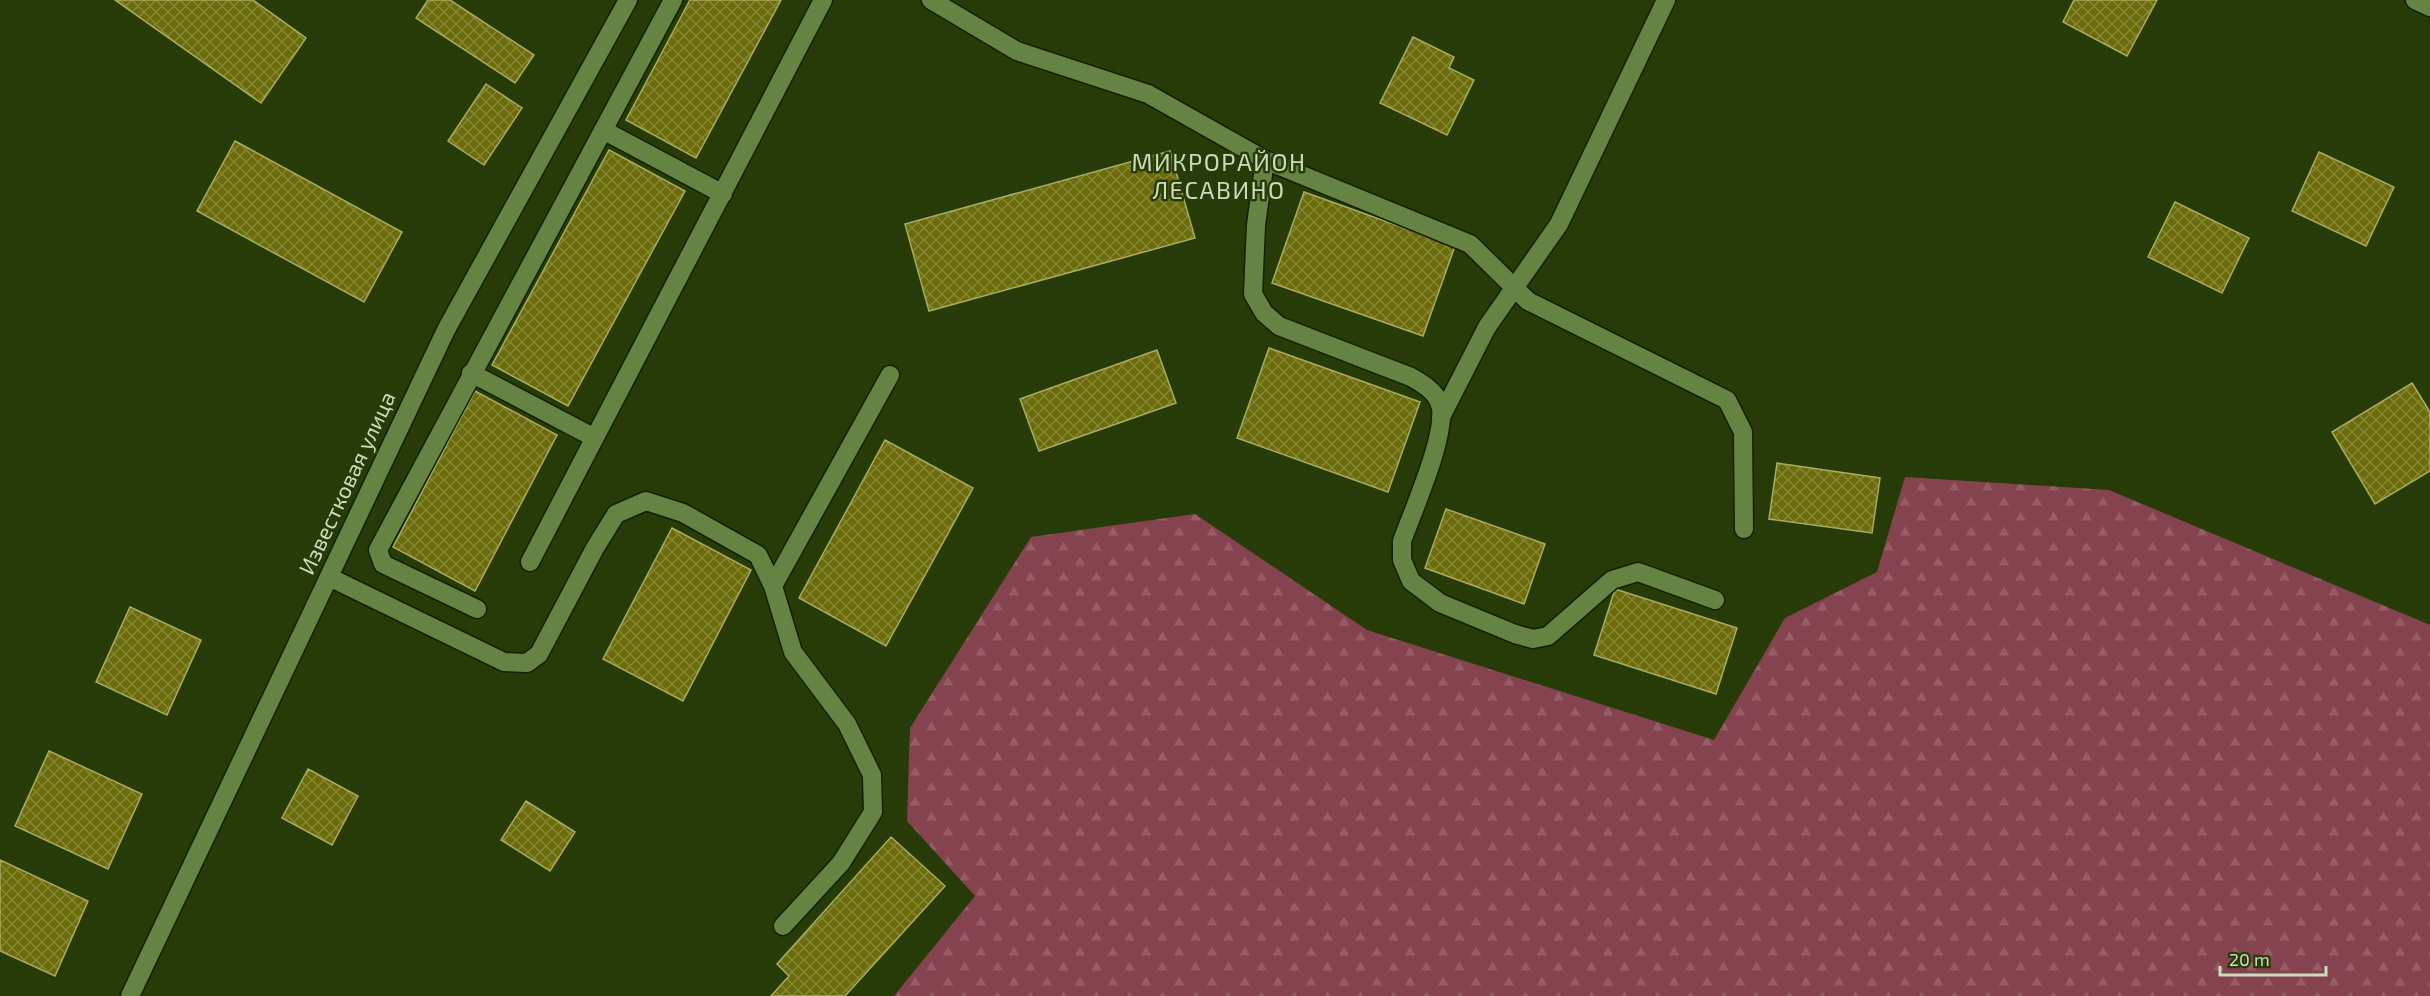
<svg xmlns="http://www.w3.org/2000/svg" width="2430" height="996" viewBox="0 0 2430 996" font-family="'Exo 2',sans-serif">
<defs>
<pattern id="forest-firs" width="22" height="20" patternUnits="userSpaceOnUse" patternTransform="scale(1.5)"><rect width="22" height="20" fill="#85434f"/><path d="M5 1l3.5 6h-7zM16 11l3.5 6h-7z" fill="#955e66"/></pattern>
<pattern id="building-cross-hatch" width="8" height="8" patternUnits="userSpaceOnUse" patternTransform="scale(1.5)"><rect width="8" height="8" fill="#6b6b09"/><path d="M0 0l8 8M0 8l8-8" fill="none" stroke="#858636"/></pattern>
</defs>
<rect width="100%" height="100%" fill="#263b08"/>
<path fill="url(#forest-firs)" d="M 1905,477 L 2109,490 L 2430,625 L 2430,996 L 894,996 L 975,896 L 907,821 L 910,728 L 1031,537 L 1195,514 L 1367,630 L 1714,740 L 1785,618 L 1877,572 Z"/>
<path fill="url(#building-cross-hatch)" stroke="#aaac60" stroke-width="1.5" d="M 115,0 L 253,0 L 306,38 L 261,103 Z
M 428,0 L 450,0 L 534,55 L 515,83 L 416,18 Z
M 690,0 L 781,0 L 696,158 L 626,120 Z
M 2074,0 L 2157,0 L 2127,56 L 2063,22 Z
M 1413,37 L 1454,57 L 1449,68 L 1474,80 L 1447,135 L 1380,103 Z
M 486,84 L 522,108 L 484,165 L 448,141 Z
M 235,141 L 402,232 L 364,302 L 197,211 Z
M 609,150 L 685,191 L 568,406 L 492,365 Z
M 1170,151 L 1195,238 L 929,311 L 905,224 Z
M 2319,152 L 2394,187 L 2366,246 L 2292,211 Z
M 1304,192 L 1455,246 L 1423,336 L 1272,283 Z
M 2175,202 L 2249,238 L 2222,293 L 2148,257 Z
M 1269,348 L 1420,402 L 1388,492 L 1237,438 Z
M 1157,350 L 1176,403 L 1039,451 L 1020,399 Z
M 2412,383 L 2430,412 L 2430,471 L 2375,504 L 2332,432 Z
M 475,391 L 557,435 L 475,591 L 393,547 Z
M 885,440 L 973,488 L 886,646 L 799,598 Z
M 1777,463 L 1880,478 L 1872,533 L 1769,519 Z
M 1446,509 L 1545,544 L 1524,604 L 1425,568 Z
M 672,528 L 751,570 L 683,701 L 603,659 Z
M 1615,589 L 1737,628 L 1716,694 L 1594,655 Z
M 130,607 L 201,640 L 167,715 L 96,682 Z
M 49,751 L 142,794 L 108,869 L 15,826 Z
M 308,769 L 358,796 L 332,845 L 282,818 Z
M 526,801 L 575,832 L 550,871 L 501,840 Z
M 891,837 L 945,886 L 845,996 L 771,996 L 789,976 L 777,964 Z
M 0,860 L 88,901 L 55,976 L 0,951 Z"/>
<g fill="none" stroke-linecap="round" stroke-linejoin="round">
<g stroke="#122000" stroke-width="21">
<path id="minor" d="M 931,0 L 1017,51 L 1148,94 L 1265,160 L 1470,244 L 1528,301 L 1727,400 L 1743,432 L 1744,529
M 2415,0 L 2430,7
M 603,130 L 723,194
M 1265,160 L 1256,225 L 1253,294 L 1264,313 L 1279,326 L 1411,377 C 1421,383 1434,390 1439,402 C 1451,426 1412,513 1402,541 L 1402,560 L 1411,581 L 1440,603 L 1515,634 L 1533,639 L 1548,636 L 1612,580 L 1638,572 L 1715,600
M 471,373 L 593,437
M 1441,417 L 1487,327 L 1559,224 L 1666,0
M 530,562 L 823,0
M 329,577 L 504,662 L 527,663 L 539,654 L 595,548 L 616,514 L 646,501 L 683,513 L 758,555 L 773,586 L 793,652 L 847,724 L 872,775 L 873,812 L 841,863 L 783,926
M 773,586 L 890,375
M 477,609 L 383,564 L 378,550 L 673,0
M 130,996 L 446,330 L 628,0"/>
</g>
<use href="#minor" stroke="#658443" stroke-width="18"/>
</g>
<g text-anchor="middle" stroke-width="5" stroke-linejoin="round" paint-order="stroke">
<g font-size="22" fill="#cadcba" stroke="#263b08">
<text transform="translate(347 483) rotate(-65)" y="8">Известковая улица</text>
</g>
<g font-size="24" letter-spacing="1.5" fill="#cadcba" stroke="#263b08">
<text x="1219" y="171">МИКРОРАЙОН<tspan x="1219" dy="28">ЛЕСАВИНО</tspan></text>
</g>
</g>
<path d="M2220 966v9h106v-9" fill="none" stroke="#cadcba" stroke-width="3"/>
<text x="2229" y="966" font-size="18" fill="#cadcba" stroke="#263b08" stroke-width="4.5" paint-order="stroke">20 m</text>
</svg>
